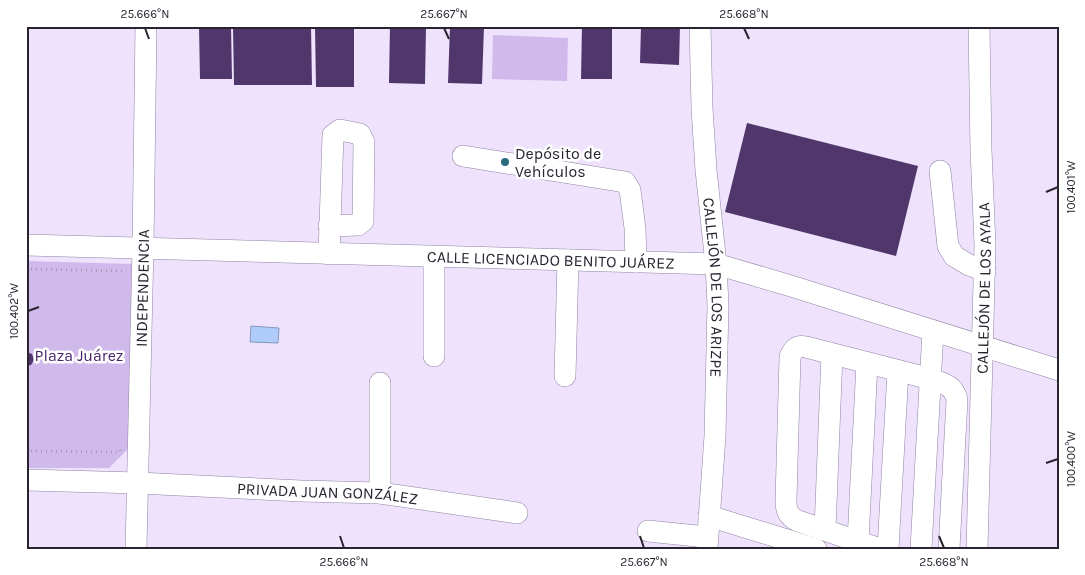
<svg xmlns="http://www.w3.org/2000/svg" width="1085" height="575" viewBox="0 0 1085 575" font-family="Karla,sans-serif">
<rect width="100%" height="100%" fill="#eee2fd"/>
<path fill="#d0baeb" d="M 493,35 L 568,38 L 567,81 L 492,79 Z
M 26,261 L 134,264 L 130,447 L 109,468 L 26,468 Z"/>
<path fill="#aecbf9" stroke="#8699bd" d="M 251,326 L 279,328 L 278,343 L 250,342 Z"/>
<path fill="#50366a" d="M 199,26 L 231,26 L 232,79 L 200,79 Z
M 233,26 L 311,26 L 312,85 L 234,85 Z
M 315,26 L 354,26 L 354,87 L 316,87 Z
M 390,26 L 426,26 L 425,84 L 389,83 Z
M 450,26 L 484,26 L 482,84 L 448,83 Z
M 582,26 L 612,26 L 612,79 L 581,79 Z
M 641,26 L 680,26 L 679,65 L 640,63 Z
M 747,123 L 918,166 L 896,256 L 725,212 Z
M 26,352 L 32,354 L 34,360 L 31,365 L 26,366 Z"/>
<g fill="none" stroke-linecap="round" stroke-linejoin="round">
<g stroke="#9183a2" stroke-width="22">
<g id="minor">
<path id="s1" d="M 700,26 L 702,108 L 706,170 L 716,264 L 718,305 L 715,436 L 707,549"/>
<path d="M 463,156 L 625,182 L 630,190 L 635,228 L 636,262"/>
<path d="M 940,171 L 948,246 L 954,256 L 969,265 L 985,271"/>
<path id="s2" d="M 26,245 L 716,264 L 791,286 L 1059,370"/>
<path d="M 329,254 L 333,135 L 340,130 L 360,134 L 364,142 L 363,221 L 358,225 L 329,226"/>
<path d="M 434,257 L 434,356"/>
<path d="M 565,376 L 568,260"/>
<path d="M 380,383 L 380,493"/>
<path id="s3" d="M 26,480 L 138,483 L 301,491 L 380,493 L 517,513"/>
<path d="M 709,516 L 816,549"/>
<path d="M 825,530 L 832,354"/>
<path d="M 648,531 L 707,537"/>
<path d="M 858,541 L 867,363"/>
<path id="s4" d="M 136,549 L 143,247 L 146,26"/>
<path d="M 880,549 L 798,521 C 788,516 786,511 786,500 L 790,357 C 793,349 797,345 806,347 L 931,379 C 943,383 954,385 957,400 L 949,549"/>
<path d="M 888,549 L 898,371"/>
<path d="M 921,549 L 933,331"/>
<path id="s5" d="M 977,549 L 985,245 L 981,150 L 979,26"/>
</g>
</g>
<path stroke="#a79db3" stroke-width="3" stroke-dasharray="1 4" stroke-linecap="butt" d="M 26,269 L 125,271 L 125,272
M 26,451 L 120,452 L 120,450"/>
<use href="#minor" stroke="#fff" stroke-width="21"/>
</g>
<path fill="none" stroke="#2a2430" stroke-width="2" d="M 145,28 L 149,39M 444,28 L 449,39M 744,28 L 749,39M 1046,192 L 1058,187M 28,311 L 39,307M 1046,463 L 1058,459M 340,536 L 344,548M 640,536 L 644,548M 939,536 L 944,548"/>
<circle fill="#2b6b7f" stroke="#fff" stroke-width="2" cx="505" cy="162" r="5"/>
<g text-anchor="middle" stroke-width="5" stroke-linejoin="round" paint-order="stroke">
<g font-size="16" fill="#2a2430" stroke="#fff" text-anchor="start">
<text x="515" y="159">Depósito de<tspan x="515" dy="18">Vehículos</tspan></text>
</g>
<g font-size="16" fill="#2a2430" stroke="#fff">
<text dy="6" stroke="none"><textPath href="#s2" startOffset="525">CALLE LICENCIADO BENITO JUÁREZ</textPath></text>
<text dy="6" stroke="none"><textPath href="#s1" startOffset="262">CALLEJÓN DE LOS ARIZPE</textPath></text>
<text dy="6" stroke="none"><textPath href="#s4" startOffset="261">INDEPENDENCIA</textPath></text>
<text dy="6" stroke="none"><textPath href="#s5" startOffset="261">CALLEJÓN DE LOS AYALA</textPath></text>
<text dy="6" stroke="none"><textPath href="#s3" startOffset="302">PRIVADA JUAN GONZÁLEZ</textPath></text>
</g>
<g font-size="16" fill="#4a246b" stroke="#fff">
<text x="79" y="361">Plaza Juárez</text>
</g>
</g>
<rect width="1085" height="575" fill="none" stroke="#ffffff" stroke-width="55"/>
<rect x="28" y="28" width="1030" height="520" fill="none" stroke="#2a2430" stroke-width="2"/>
<g font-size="12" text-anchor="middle" fill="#2a2430">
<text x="145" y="18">25.666°N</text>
<text x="444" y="18">25.667°N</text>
<text x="744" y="18">25.668°N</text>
<text transform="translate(1071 187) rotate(-90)" y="4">100.401°W</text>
<text transform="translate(14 311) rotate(-90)" y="4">100.402°W</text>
<text transform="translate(1071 459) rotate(-90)" y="4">100.400°W</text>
<text x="344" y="566">25.666°N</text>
<text x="644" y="566">25.667°N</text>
<text x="944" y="566">25.668°N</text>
</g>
</svg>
